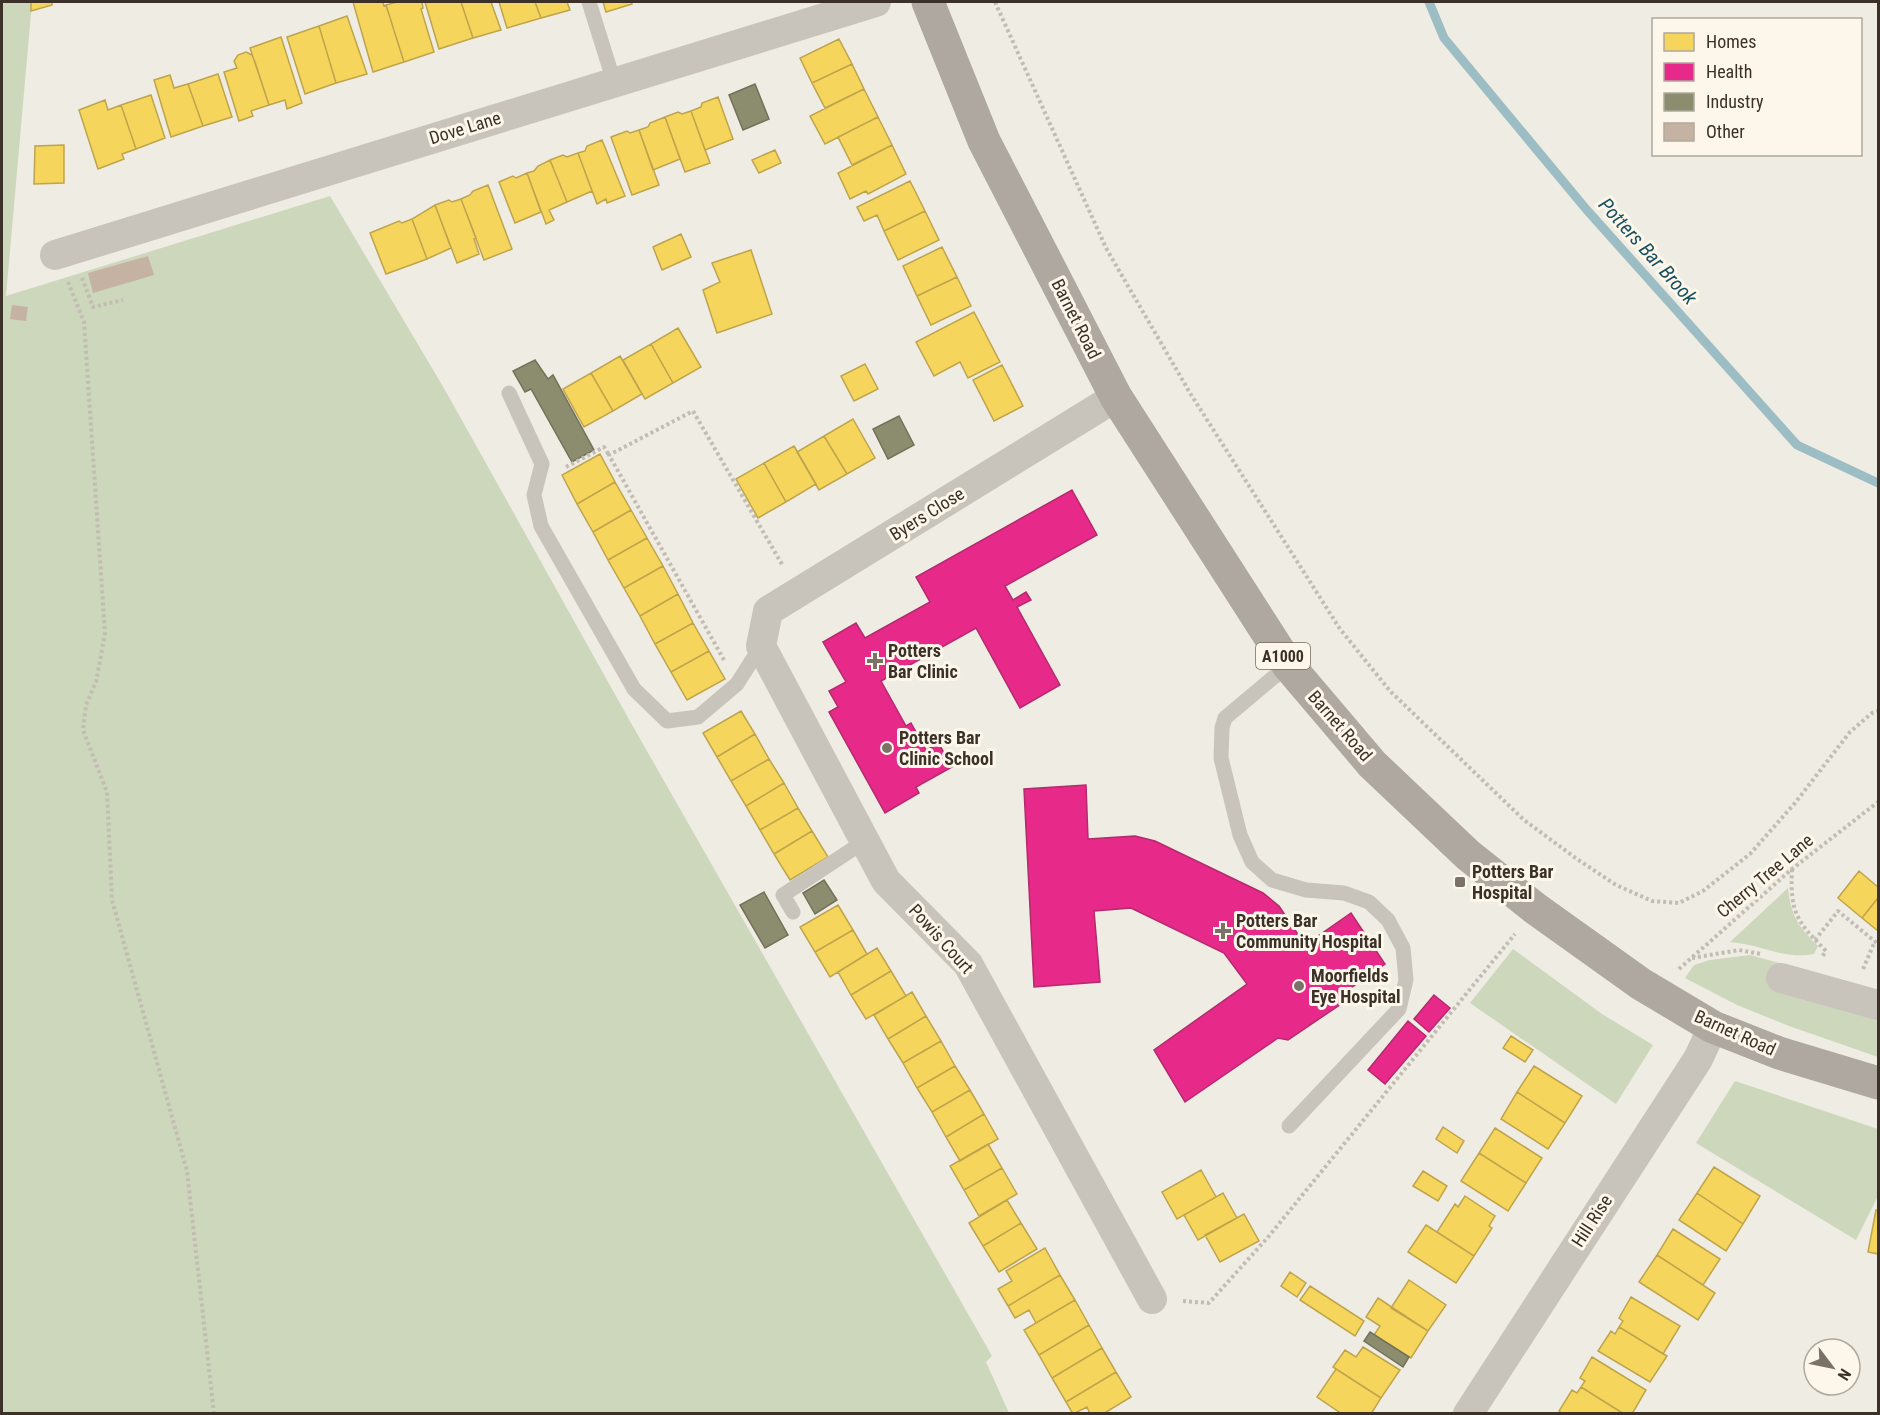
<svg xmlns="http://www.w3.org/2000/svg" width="1880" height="1415" viewBox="0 0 1880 1415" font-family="'Roboto Condensed',sans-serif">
<rect width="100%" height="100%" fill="#efece3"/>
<path fill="#cdd7bb" d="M 2,2 L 32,2 L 6,296 L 330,196 L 445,390 L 631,723 L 992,1356 L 986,1362 L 1009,1413 L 2,1413 Z
M 1788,888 C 1791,916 1798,926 1818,946 L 1814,954 C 1785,960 1759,944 1730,942 Z
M 1513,949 L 1602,1014 L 1653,1045 L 1616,1104 L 1470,1003 Z
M 1750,955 L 1783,964 L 1878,1016 L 1878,1057 L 1789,1026 L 1737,1005 L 1685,978 L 1694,965 L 1710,960 Z
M 1735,1081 L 1878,1129 L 1878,1196 L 1856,1240 L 1696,1143 Z"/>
<path fill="#f6d55c" stroke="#bea44c" stroke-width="1.5" d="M 31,2 L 52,2 L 52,5 L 31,11 Z
M 353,2 L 383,2 L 384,6 L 386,5 L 404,62 L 373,72 Z
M 397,2 L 422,2 L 423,8 L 421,9 L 434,52 L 404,62 L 386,5 Z
M 425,2 L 461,2 L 473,38 L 439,49 Z
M 461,2 L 491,2 L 501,30 L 473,38 Z
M 499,2 L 535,2 L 541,18 L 507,28 Z
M 535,2 L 567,2 L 570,10 L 541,18 Z
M 603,2 L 631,2 L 632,4 L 606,12 Z
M 347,16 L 367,74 L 336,83 L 319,26 Z
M 319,26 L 336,83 L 305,94 L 287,37 Z
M 281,37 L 302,103 L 287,109 L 285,100 L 269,105 L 250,48 Z
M 839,39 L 852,64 L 812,83 L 800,58 Z
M 246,52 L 252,55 L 255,62 L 269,105 L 251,111 L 253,116 L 239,121 L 224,72 L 237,68 L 234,61 L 238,55 Z
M 852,64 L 864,89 L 825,108 L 812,83 Z
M 218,74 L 232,117 L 203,126 L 188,84 Z
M 170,75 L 174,88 L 188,84 L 203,126 L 171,137 L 154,80 Z
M 864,89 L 878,117 L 825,144 L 810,116 Z
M 151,95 L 165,138 L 136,149 L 121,105 Z
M 718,97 L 733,139 L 705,150 L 691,111 L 701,107 L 702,103 Z
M 105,100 L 108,110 L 121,105 L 136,149 L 122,154 L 124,159 L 98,169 L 79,110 Z
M 691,111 L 710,163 L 685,172 L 665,117 L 678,112 L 682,114 Z
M 665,117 L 680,159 L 653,170 L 639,130 L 648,127 L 650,123 Z
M 878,117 L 892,145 L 852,165 L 838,137 Z
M 639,130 L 659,185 L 632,195 L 611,137 L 627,131 L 630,133 Z
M 602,140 L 625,196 L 607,203 L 606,199 L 597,204 L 578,153 L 585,151 L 587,146 Z
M 64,145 L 64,183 L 34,184 L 35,146 Z
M 892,145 L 906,174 L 868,194 L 866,191 L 850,199 L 838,173 Z
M 775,150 L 781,163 L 759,173 L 752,160 Z
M 578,153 L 592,191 L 567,202 L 550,160 L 563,155 L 567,157 Z
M 550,160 L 567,202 L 549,210 L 554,220 L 546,224 L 527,173 L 534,171 L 538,166 Z
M 527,173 L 541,212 L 515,223 L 499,182 L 513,176 L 516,178 Z
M 910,181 L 925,211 L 884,231 L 877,215 L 864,221 L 857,207 Z
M 488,185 L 512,249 L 484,260 L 461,199 L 470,195 L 473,191 Z
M 461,199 L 476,238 L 474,239 L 479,254 L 457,263 L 435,205 L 449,200 L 452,202 Z
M 435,205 L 451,248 L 427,259 L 412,219 Z
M 925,211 L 939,240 L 898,260 L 884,231 Z
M 412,219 L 427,259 L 386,274 L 370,233 L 399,221 L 402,223 Z
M 681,234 L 691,257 L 662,270 L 653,247 Z
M 942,247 L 957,277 L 917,296 L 903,266 Z
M 751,250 L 772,314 L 717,333 L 703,290 L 720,282 L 712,263 Z
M 957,277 L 971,306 L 931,325 L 917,296 Z
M 974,312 L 1000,362 L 968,378 L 960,362 L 934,376 L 916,342 Z
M 678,328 L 701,367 L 673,383 L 651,344 Z
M 651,344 L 673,383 L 645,399 L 623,360 Z
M 620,356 L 642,394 L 613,411 L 591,373 Z
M 865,364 L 878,389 L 854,401 L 841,376 Z
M 1002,365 L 1023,406 L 994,421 L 973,380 Z
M 591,373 L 613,411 L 584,427 L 563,389 Z
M 853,419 L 875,458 L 847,474 L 824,436 Z
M 824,436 L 847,474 L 819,490 L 797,452 Z
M 794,446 L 816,484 L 786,502 L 764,463 Z
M 600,454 L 615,482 L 577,504 L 562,475 Z
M 764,463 L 786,502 L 758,518 L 736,479 Z
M 615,482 L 631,510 L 593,532 L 577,504 Z
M 631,510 L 647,538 L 608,560 L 593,532 Z
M 647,538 L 663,566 L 624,588 L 608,560 Z
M 663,566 L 678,594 L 640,616 L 624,588 Z
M 678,594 L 693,623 L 655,644 L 640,616 Z
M 693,623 L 709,651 L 671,672 L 655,644 Z
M 709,651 L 725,679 L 687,700 L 671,672 Z
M 741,711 L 755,734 L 717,757 L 703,733 Z
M 755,734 L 769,759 L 731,781 L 717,757 Z
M 769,759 L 784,783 L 746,806 L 731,781 Z
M 784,783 L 798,808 L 760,830 L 746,806 Z
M 798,808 L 812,831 L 774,854 L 760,830 Z
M 812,831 L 828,857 L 790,880 L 774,854 Z
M 1859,871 L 1878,887 L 1878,898 L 1862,918 L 1838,898 Z
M 1878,898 L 1878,931 L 1862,918 Z
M 838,905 L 853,930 L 815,952 L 800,927 Z
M 853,930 L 867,954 L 830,977 L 815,952 Z
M 877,948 L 891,971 L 851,995 L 838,972 Z
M 891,971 L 906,996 L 866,1019 L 851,995 Z
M 912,992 L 926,1016 L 888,1039 L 874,1015 Z
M 926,1016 L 941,1041 L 903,1063 L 888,1039 Z
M 1511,1036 L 1533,1050 L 1525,1062 L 1503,1048 Z
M 941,1041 L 955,1066 L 917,1088 L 903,1063 Z
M 955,1066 L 970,1090 L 932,1112 L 917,1088 Z
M 1534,1066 L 1582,1096 L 1565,1123 L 1517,1092 Z
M 970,1090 L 984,1114 L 946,1137 L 932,1112 Z
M 1517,1092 L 1565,1123 L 1548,1149 L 1501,1119 Z
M 984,1114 L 998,1139 L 960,1161 L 946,1137 Z
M 1443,1127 L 1464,1141 L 1457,1153 L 1436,1139 Z
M 1495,1128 L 1542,1158 L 1526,1183 L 1479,1153 Z
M 988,1144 L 1002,1168 L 964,1190 L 950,1166 Z
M 1479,1153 L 1526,1183 L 1508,1211 L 1461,1181 Z
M 1714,1167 L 1760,1196 L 1743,1224 L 1697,1193 Z
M 1002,1168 L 1017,1194 L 979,1216 L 964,1190 Z
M 1201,1170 L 1216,1197 L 1177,1219 L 1162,1192 Z
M 1423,1171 L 1447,1186 L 1438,1201 L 1413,1186 Z
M 1223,1193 L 1237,1218 L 1198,1240 L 1184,1215 Z
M 1697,1193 L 1743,1224 L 1726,1251 L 1679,1220 Z
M 1465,1196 L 1495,1216 L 1489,1226 L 1492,1228 L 1474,1256 L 1437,1232 L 1455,1204 L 1458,1207 Z
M 1007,1200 L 1021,1223 L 983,1246 L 969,1223 Z
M 1876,1210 L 1878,1210 L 1878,1254 L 1868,1252 Z
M 1244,1214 L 1259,1241 L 1220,1262 L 1205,1235 Z
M 1021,1223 L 1037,1249 L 999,1272 L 983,1246 Z
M 1426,1225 L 1474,1256 L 1456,1283 L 1408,1252 Z
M 1673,1229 L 1720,1259 L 1703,1285 L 1657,1255 Z
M 1045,1248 L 1060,1275 L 1008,1306 L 998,1289 L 1012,1281 L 1006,1271 Z
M 1657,1255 L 1715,1293 L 1698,1320 L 1639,1282 Z
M 1290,1272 L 1306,1283 L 1297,1297 L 1281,1286 Z
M 1060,1275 L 1075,1300 L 1036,1323 L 1029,1310 L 1015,1318 L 1008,1306 Z
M 1409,1280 L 1446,1305 L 1428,1331 L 1391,1308 Z
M 1310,1286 L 1364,1321 L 1355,1336 L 1300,1300 Z
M 1631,1297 L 1680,1326 L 1663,1354 L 1619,1327 L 1623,1321 L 1619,1318 Z
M 1378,1298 L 1428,1331 L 1411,1358 L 1374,1335 L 1380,1326 L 1366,1317 Z
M 1075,1300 L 1089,1325 L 1039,1355 L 1024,1330 Z
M 1089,1325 L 1102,1348 L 1052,1378 L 1039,1355 Z
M 1619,1327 L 1667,1356 L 1650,1382 L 1598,1351 L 1611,1331 L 1615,1334 Z
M 1363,1347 L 1400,1370 L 1381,1398 L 1333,1367 L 1345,1350 L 1356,1357 Z
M 1102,1348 L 1116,1372 L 1066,1402 L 1052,1378 Z
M 1592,1357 L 1646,1390 L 1632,1414 L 1624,1414 L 1581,1387 L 1585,1381 L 1580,1378 Z
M 1336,1369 L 1381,1398 L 1371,1414 L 1342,1414 L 1317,1397 Z
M 1116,1372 L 1131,1397 L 1103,1414 L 1090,1414 L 1087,1407 L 1073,1414 L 1066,1402 Z
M 1581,1387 L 1624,1414 L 1563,1414 L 1559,1411 L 1572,1390 L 1577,1393 Z"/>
<path fill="#e7298a" stroke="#b32b6d" stroke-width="1.5" d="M 1072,490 L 1097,535 L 1005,586 L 1013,600 L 1026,592 L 1031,600 L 1017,607 L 1060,685 L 1020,708 L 976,628 L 881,681 L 906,726 L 911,723 L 926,750 L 939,744 L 952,767 L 916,787 L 919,793 L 885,813 L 829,712 L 838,707 L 829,691 L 846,682 L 823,642 L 856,623 L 865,638 L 930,602 L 916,577 Z
M 1086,785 L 1088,839 L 1135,836 L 1155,841 L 1263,893 L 1279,906 L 1305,945 L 1351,913 L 1385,964 L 1341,995 L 1341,1004 L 1288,1040 L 1278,1038 L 1185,1102 L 1154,1050 L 1247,984 L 1224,953 L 1131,908 L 1094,911 L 1100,982 L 1034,987 L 1024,789 Z
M 1434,995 L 1450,1008 L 1429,1032 L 1414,1019 Z
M 1408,1021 L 1426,1036 L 1385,1084 L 1368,1070 Z"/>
<path fill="#8c8c6e" stroke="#747159" stroke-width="1.5" d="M 755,84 L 769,119 L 743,130 L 729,95 Z
M 535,360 L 548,379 L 553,375 L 594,450 L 572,462 L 531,389 L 525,392 L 513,371 Z
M 899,416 L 914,445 L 888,459 L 873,429 Z
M 824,880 L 837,900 L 815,914 L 803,893 Z
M 764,892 L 788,935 L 765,948 L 740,905 Z
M 1370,1332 L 1409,1357 L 1403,1367 L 1364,1341 Z"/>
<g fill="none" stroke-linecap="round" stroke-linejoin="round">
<path stroke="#9cbdc3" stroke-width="9" d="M 1429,2 L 1444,38 L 1586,209 L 1797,445 L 1878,483"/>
</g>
<path fill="#c5b2a3" d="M 148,256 L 154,275 L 93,293 L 88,273 Z
M 12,305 L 28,307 L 26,321 L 10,319 Z"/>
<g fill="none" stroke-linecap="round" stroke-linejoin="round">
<path stroke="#c2bcb3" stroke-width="4" stroke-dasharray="3 3" stroke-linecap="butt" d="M 995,2 L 1106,248 L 1190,393 L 1340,629 L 1390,691 L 1524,820 L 1577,859 L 1616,885 L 1652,901 L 1679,903 L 1703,891 L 1750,854 L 1795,803 L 1850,732 L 1872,713 L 1878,711
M 82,278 L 93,307 L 123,300
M 68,282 L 84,322 L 105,634 L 96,682 L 86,705 L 83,730 L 107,792 L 112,900 L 187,1171 L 214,1414
M 566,467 L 604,447 L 609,455
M 724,660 L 609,455 L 693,411 L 783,566
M 1792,869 C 1790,912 1796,921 1826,951 L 1822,957
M 1815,940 L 1838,911 L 1878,944
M 1692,958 L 1739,950 L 1761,954
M 1679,969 L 1792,869 L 1878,802
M 1863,969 L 1875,941
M 1183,1301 L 1209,1303 L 1269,1236 L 1515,934"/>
<path stroke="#c9c4bb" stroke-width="15" d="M 589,2 L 614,82
M 509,393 L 542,464 L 534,495 L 541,526 L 634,689 L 667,721 L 698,717 L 737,684 L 761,646
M 1288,665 L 1225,718 L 1222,728 L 1221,758 L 1240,835 L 1252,862 L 1272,880 L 1306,890 L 1344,893 L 1369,902 L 1388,920 L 1403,948 L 1406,980 L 1399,1009 L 1289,1126
M 793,912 L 783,895 L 865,841"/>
<path stroke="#c9c4bb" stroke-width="30" d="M 55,255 L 876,2
M 1116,397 L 768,611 L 761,646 L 886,881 L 968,964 L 1152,1299
M 1781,978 L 1878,1005
M 1468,1414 L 1698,1059 L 1713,1027"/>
<path stroke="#aea8a0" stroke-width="33" d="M 928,2 L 984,141 L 1116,397 L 1288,665 L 1372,764 L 1468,855 L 1536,909 L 1641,984 L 1713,1027 L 1779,1053 L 1878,1083"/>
</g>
<g fill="#7a7269" stroke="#fcf7ea" stroke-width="2">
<path d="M872 652h6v6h6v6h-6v6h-6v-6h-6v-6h6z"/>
<circle cx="887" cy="748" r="6"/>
<rect x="1454" y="876" width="12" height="12" rx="3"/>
<path d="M1220 922h6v6h6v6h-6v6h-6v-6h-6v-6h6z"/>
<circle cx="1299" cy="986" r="6"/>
</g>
<g text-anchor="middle" stroke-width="6" stroke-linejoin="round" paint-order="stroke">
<rect fill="#fcf7ea" stroke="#756c62" stroke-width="1.5" x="1256" y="643" width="54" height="26" rx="4.5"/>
<g font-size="16" font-weight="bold" fill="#3b3128">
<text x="1283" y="662">A1000</text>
</g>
<g font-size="18" fill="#3b3128" stroke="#fcf7ea">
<text transform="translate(465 128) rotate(-17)" y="6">Dove Lane</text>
<text transform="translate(1076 319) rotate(63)" y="6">Barnet Road</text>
<text transform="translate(927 514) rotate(-32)" y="6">Byers Close</text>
<text transform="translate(1340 726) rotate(49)" y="6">Barnet Road</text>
<text transform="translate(1765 876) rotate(-40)" y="6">Cherry Tree Lane</text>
<text transform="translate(941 939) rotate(48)" y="6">Powis Court</text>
<text transform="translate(1735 1033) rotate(24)" y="6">Barnet Road</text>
<text transform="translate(1592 1221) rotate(-57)" y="6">Hill Rise</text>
</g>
<g font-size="18" font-weight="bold" fill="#3b3128" stroke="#fcf7ea" text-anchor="start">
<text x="888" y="657">Potters<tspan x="888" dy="21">Bar Clinic</tspan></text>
<text x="899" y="744">Potters Bar<tspan x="899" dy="21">Clinic School</tspan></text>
<text x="1472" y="878">Potters Bar<tspan x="1472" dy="21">Hospital</tspan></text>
<text x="1236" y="927">Potters Bar<tspan x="1236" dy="21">Community Hospital</tspan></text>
<text x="1311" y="982">Moorfields<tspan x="1311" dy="21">Eye Hospital</tspan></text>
</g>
<g font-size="20" font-style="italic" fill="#195161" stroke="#fcf7ea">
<text transform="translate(1648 251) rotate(48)" y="7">Potters Bar Brook</text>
</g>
</g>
<rect width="1880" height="1415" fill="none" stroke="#3b3128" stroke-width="6"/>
<rect x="1652" y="18" width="210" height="138" fill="#fcf7ea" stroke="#afa89c" stroke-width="1.5"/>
<rect x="1664" y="33" width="30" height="18" fill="#f6d55c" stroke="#afa89c" stroke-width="1.5"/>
<text x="1706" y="48" font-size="18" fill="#3b3128">Homes</text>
<rect x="1664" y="63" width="30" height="18" fill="#e7298a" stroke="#afa89c" stroke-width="1.5"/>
<text x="1706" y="78" font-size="18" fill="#3b3128">Health</text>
<rect x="1664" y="93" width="30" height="18" fill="#8c8c6e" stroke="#afa89c" stroke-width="1.5"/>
<text x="1706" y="108" font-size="18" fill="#3b3128">Industry</text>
<rect x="1664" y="123" width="30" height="18" fill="#c5b2a3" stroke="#afa89c" stroke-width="1.5"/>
<text x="1706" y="138" font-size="18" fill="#3b3128">Other</text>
<g transform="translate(1832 1367) rotate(122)"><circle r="28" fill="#fcf7ea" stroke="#afa89c" stroke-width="1.5"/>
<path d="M0-4.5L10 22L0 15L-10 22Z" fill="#7a7269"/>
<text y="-9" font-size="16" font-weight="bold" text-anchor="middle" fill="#3b3128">N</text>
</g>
</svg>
